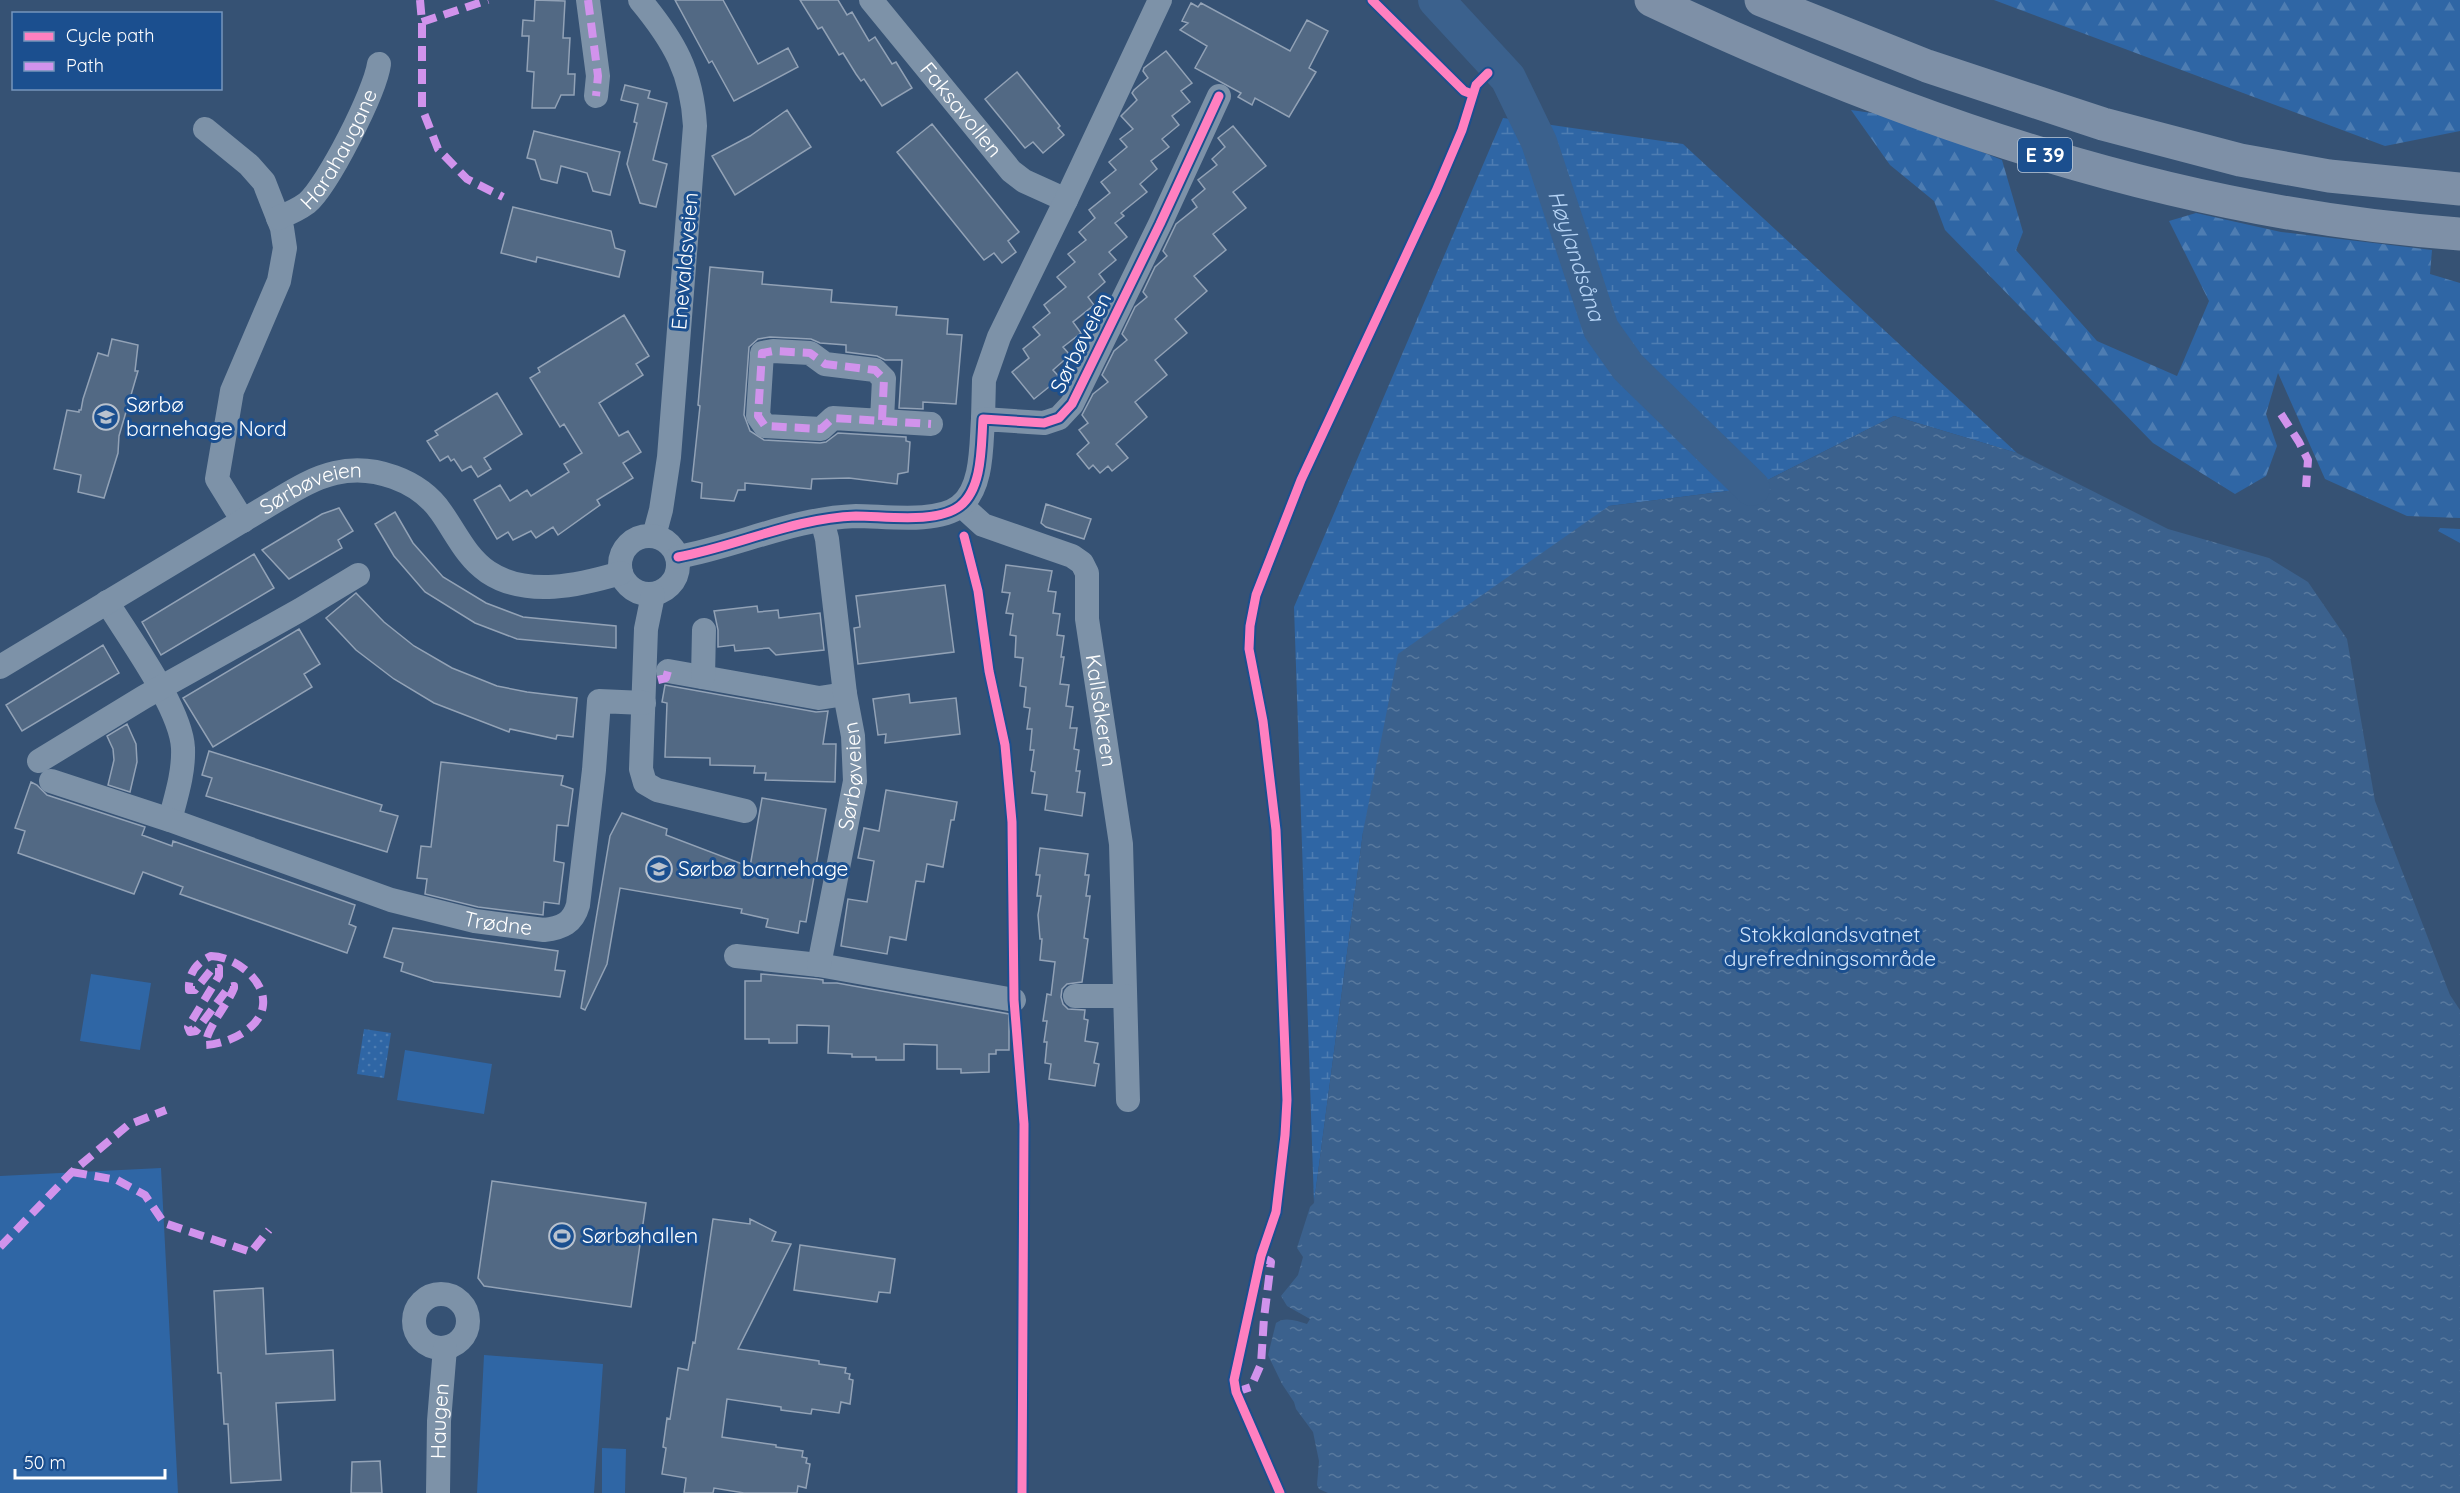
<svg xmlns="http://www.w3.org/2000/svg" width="2460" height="1493" viewBox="0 0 2460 1493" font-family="Quicksand,sans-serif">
<defs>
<pattern id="grass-dots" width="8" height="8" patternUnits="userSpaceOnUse" patternTransform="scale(1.5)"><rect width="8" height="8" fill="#2f66a5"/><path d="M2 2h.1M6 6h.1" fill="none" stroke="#4e7db2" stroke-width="1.8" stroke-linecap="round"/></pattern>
<pattern id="forest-firs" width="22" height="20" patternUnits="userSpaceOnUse" patternTransform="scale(1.5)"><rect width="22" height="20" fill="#2f66a5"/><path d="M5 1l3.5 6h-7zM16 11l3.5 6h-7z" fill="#4e7db2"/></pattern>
<pattern id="wetland-marsh" width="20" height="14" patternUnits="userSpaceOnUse" patternTransform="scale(1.5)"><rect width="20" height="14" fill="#2f66a5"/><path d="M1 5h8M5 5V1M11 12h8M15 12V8" fill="none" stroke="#4e7db2"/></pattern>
<pattern id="water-ripples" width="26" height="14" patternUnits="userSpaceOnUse" patternTransform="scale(1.5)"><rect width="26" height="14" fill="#3b618d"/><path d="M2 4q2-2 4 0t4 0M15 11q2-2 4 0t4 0" fill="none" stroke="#58799e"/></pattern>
</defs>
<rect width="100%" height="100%" fill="#365274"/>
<path fill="url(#grass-dots)" d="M 364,1029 L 391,1033 L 384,1078 L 357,1074 Z"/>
<path fill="url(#forest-firs)" d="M 1994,0 L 2460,0 L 2460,131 L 2385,146 Z
M 1851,110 L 1893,116 L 2002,160 L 2023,232 L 2016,250 L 2097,341 L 2177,376 L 2209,301 L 2169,221 L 2196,213 L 2281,232 L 2432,250 L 2430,274 L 2460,283 L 2460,518 L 2407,516 L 2325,479 L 2278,373 L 2266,414 L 2277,446 L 2266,476 L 2235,494 L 2153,443 L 1945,230 L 1934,201 L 1890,165 Z
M 2440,528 L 2460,529 L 2460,543 L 2438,531 Z"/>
<path fill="url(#wetland-marsh)" d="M 1503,118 L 1683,144 L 2017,453 L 1894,416 L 1752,488 L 1609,506 L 1363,832 L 1314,1203 L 1294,607 Z"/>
<path fill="#2f66a5" d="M 91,974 L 151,983 L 140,1050 L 80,1041 Z
M 405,1050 L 492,1064 L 484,1114 L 397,1100 Z
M 161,1168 L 178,1493 L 0,1493 L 0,1176 Z
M 484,1355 L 603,1364 L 594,1493 L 477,1493 Z
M 602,1448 L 626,1449 L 625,1493 L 602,1493 Z"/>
<path fill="url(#water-ripples)" d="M 1894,416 L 2017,453 L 2168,529 L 2269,558 L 2308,582 L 2347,639 L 2375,801 L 2450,995 L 2460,1010 L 2460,1493 L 1328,1493 L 1319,1489 L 1317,1485 L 1319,1461 L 1313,1432 L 1296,1409 L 1294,1402 L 1282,1384 L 1268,1355 L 1276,1323 C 1285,1316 1297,1321 1307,1324 L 1310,1319 L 1287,1306 L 1281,1296 L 1298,1275 L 1303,1257 L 1297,1248 L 1310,1207 L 1314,1203 L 1363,832 L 1398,654 L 1609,506 L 1752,488 Z"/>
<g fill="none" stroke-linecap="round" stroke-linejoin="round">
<path stroke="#3b618d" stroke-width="36" id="s1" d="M 1436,0 L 1508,78 L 1539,142 L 1601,329 L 1628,367 L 1752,488"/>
</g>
<path fill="#526984" stroke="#92a2b6" stroke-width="1.5" d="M 535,0 L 565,1 L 563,38 L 570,38 L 568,74 L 575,74 L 574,95 L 561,95 L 555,108 L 532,108 L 534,72 L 527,71 L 529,36 L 522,36 L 523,20 L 534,21 Z
M 675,0 L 723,0 L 758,64 L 788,48 L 798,67 L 734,101 L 712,61 L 709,63 Z
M 800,0 L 838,0 L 847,15 L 852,12 L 869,41 L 875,37 L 892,64 L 896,62 L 912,88 L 882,106 L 864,79 L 861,81 L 856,74 L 843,53 L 839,55 L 822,27 L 818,29 Z
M 1191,3 L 1198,7 L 1201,3 L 1290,51 L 1307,20 L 1328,31 L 1309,68 L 1316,72 L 1289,117 L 1255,98 L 1252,105 L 1238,97 L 1241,93 L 1195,68 L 1207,46 L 1180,30 L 1188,23 L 1182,21 Z
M 1166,51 L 1192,83 L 1181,91 L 1190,102 L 1172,116 L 1179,125 L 1162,139 L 1169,147 L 1151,161 L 1157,169 L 1140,184 L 1147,192 L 1121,213 L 1124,216 L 1115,223 L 1127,237 L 1109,252 L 1116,260 L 1099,274 L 1105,282 L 1088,297 L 1094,305 L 1073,322 L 1081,333 L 1063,347 L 1070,355 L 1053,370 L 1060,378 L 1034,399 L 1012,372 L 1029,358 L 1023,349 L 1040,335 L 1033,327 L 1050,313 L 1044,305 L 1066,287 L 1057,277 L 1075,262 L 1068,254 L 1086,240 L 1079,232 L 1095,218 L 1089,210 L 1110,193 L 1101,182 L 1116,170 L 1109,162 L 1127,147 L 1120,139 L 1133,129 L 1121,116 L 1137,100 L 1132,93 L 1134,90 L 1148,78 L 1143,71 L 1144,68 Z
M 1017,72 L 1060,126 L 1058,128 L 1064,135 L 1043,153 L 1033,142 L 1025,148 L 985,99 Z
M 625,85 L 650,91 L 648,98 L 667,103 L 653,160 L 667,164 L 656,207 L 640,203 L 627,164 L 637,123 L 634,122 L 638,104 L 621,100 Z
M 787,110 L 811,147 L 735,195 L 712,156 L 750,136 Z
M 932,124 L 1019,232 L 1008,241 L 1016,252 L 1002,263 L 994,253 L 984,260 L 897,152 Z
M 1233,126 L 1266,166 L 1233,192 L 1246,208 L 1213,234 L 1226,250 L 1194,276 L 1207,291 L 1175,319 L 1187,333 L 1155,360 L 1167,375 L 1135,402 L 1147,417 L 1116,444 L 1128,458 L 1112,471 L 1108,466 L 1100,473 L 1093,465 L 1089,469 L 1077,454 L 1089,443 L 1079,430 L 1088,423 L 1082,415 L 1093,394 L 1108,382 L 1102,375 L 1114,351 L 1127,340 L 1122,334 L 1135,307 L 1147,297 L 1143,292 L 1155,267 L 1167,256 L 1163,251 L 1176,224 L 1197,207 L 1192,200 L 1205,189 L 1198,180 L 1217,165 L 1212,159 L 1225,147 L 1218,138 Z
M 534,131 L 620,152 L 610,195 L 593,191 L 587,173 L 561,166 L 557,183 L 541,179 L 535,160 L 527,158 Z
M 513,207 L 611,231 L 615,248 L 625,251 L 619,277 L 537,257 L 536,262 L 501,253 Z
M 710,267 L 763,272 L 762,284 L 832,290 L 831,302 L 897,307 L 896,315 L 948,319 L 947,334 L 962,335 L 956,404 L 923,402 L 923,409 L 899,408 L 902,360 L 885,360 L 877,356 L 846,352 L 846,345 L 820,343 L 811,339 L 770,337 L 758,339 L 749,347 L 744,415 L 750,431 L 764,440 L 820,443 L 826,442 L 838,433 L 906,437 L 906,441 L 910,442 L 908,472 L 898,474 L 897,484 L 849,478 L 812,479 L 811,489 L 745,483 L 745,490 L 738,490 L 734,501 L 701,498 L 702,483 L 692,481 L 700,406 L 698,405 Z
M 624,315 L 649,356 L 636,364 L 643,375 L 599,403 L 619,436 L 628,431 L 641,452 L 623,463 L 633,478 L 597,500 L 600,505 L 558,535 L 553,527 L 536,538 L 531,531 L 513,540 L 508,532 L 497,539 L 474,500 L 500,485 L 510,501 L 527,490 L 531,496 L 569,472 L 564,464 L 582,453 L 564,424 L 560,427 L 530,378 L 540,372 L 538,368 Z
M 112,339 L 138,345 L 135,371 L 138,371 L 119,436 L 118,453 L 104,498 L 78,492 L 81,475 L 54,469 L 67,410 L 79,412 L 79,410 L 81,410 L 83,399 L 98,353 L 108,356 Z
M 497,393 L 522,434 L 484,458 L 491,469 L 478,477 L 471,466 L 462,471 L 454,459 L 451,461 L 448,456 L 440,461 L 427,441 L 438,435 L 435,431 Z
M 1046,504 L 1091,519 L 1084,539 L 1046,527 L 1041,523 Z
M 339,508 L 353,531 L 338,540 L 342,548 L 289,579 L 262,550 L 322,514 Z
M 395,512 L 413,543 L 443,577 L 486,603 L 523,617 L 616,626 L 616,648 L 517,639 L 475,623 L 425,592 L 394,556 L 375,524 Z
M 254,554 L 274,588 L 161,655 L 142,622 Z
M 1006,565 L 1052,571 L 1048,591 L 1056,592 L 1053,613 L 1060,614 L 1057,635 L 1064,636 L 1061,657 L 1064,657 L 1060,684 L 1069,685 L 1066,706 L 1073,707 L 1070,728 L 1077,728 L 1074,749 L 1079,750 L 1076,771 L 1080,771 L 1077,792 L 1085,793 L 1082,816 L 1045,810 L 1047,795 L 1032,793 L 1035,772 L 1031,771 L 1034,750 L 1030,750 L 1032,729 L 1027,729 L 1030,708 L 1024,707 L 1026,687 L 1020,686 L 1023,658 L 1015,657 L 1016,636 L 1010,635 L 1013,614 L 1006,613 L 1010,593 L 1002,592 Z
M 945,585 L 954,652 L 858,664 L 854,628 L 860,627 L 856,596 Z
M 356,593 L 384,622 L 414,646 L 452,668 L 497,686 L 527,692 L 577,698 L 573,737 L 557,735 L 556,739 L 510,729 L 509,732 L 434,703 L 394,679 L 356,650 L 326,618 Z
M 757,606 L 758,612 L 778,610 L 779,618 L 820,613 L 824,650 L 776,655 L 769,648 L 735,651 L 734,645 L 718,647 L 718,630 L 714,611 Z
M 299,629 L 320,664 L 304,674 L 312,687 L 213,747 L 183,698 Z
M 103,645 L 119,673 L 22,731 L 6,705 Z
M 665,685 L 816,712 L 828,711 L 823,744 L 836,744 L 835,782 L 765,780 L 766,773 L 754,773 L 755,766 L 710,765 L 710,758 L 665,757 L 667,703 L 662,702 Z
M 909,694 L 910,703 L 956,698 L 960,734 L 885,743 L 886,734 L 878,735 L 873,699 Z
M 127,724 L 136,744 L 137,762 L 130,792 L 108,785 L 114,760 L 113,749 L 107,736 Z
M 209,751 L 382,805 L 380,811 L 398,816 L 387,852 L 206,796 L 212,778 L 202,775 Z
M 441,762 L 563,776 L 561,785 L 573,789 L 568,826 L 557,825 L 554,861 L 564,863 L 559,904 L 544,902 L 543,915 L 478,907 L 425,894 L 427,879 L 417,878 L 421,846 L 431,847 Z
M 31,782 L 37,785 L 47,795 L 145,827 L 142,835 L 172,846 L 173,841 L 355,905 L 349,924 L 356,927 L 347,953 L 180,894 L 183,887 L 143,872 L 134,894 L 18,853 L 25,831 L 15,828 Z
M 886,790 L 957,802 L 954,820 L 951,820 L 943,867 L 927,864 L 924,882 L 916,881 L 906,940 L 890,937 L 887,954 L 841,946 L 848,899 L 867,902 L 874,861 L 858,858 L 864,828 L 879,831 Z
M 762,798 L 826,809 L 806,922 L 800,921 L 798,933 L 766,927 L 768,919 L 741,913 L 742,909 L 620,888 L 607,964 L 585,1010 L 581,1008 L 610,836 L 622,813 L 667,829 L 666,835 L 750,867 Z
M 1040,848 L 1088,854 L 1085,875 L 1089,875 L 1086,896 L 1090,896 L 1084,938 L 1088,939 L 1082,982 L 1067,984 L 1062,989 L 1061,997 L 1063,1004 L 1068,1009 L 1085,1010 L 1084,1019 L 1088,1020 L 1085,1041 L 1098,1043 L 1094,1063 L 1099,1064 L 1095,1086 L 1049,1079 L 1051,1064 L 1045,1063 L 1047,1042 L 1044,1042 L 1047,1021 L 1043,1021 L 1047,994 L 1051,995 L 1055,962 L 1040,960 L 1042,939 L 1040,939 L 1038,915 L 1041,896 L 1037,896 L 1040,875 L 1036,875 Z
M 393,928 L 558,951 L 555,970 L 565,971 L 560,997 L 434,982 L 401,971 L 403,963 L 384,957 Z
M 761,974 L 817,979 L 823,980 L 823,983 L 837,983 L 1009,1014 L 1009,1050 L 996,1050 L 996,1054 L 989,1054 L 989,1072 L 961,1073 L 961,1069 L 937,1069 L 937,1045 L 904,1044 L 904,1060 L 876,1060 L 876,1057 L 852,1057 L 852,1054 L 828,1053 L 829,1026 L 797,1025 L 797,1043 L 769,1043 L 769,1039 L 745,1039 L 745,981 L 761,981 Z
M 492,1181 L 646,1203 L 631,1307 L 484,1286 L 478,1278 Z
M 713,1219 L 750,1224 L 750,1219 L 776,1232 L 772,1241 L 791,1244 L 738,1349 L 819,1361 L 819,1364 L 846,1368 L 845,1373 L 850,1374 L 849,1379 L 853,1380 L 850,1404 L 841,1402 L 839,1413 L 812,1409 L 811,1414 L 781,1410 L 781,1407 L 727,1399 L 722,1437 L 776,1445 L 776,1447 L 803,1451 L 802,1457 L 807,1458 L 806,1463 L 810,1464 L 806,1488 L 798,1486 L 797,1493 L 744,1493 L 714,1488 L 713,1493 L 684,1493 L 686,1478 L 662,1474 L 666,1448 L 663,1447 L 667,1418 L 670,1419 L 678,1368 L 688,1370 L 693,1342 L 695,1343 Z
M 800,1245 L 895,1259 L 890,1293 L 879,1292 L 877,1302 L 794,1290 Z
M 263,1288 L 266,1354 L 333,1350 L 335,1400 L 276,1403 L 281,1480 L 231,1483 L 228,1424 L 224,1424 L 221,1373 L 218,1373 L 214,1291 Z
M 380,1461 L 382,1493 L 351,1493 L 352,1462 Z"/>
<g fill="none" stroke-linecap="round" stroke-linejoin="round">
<g stroke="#7d92a8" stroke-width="24">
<path d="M 588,0 L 598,76 L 596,96"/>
<path d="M 640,0 C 674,41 692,72 695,126 L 669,457 L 661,510 L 654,536"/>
<path id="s2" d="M 871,0 L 1011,171 L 1024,181 L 1066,200"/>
<path d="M 205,129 L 249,165 L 264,182 L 282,228 L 285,248 L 279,281 L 232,391 L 217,479 L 243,521"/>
<path id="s3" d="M 278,218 C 288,214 299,209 307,203 C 328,185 375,92 379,64"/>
<path d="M 983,419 L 984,380 L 999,337 L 1066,200 L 1160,0"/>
<path d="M 882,420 L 884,379 L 875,370 L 825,364 L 810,353 L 773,351 L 762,353 L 758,416 L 765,426 L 821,429 L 833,418 L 931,424"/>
<path id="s4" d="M 961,505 L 983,525 L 1072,556 L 1082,563 L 1087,573 L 1087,619 L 1121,844 L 1128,1100"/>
<circle cx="649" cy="565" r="29"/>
<path d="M 678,557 C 738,546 794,518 856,516 C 885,516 937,524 960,506 C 983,488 981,445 983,419 L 1044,423 L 1059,418 L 1072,404 L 1160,224 L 1219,96"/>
<path d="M 653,595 L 646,629 L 641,769 L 645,783 L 657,790 L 745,811"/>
<path d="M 107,602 C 129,638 181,708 183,748 C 184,773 176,797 170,820"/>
<path id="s5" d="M 0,667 L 274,502 C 294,490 313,478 335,473 C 373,464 419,480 441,512 C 456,533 466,557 488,572 C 527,598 580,585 621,573"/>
<path d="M 668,671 L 819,698 L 845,694"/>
<path d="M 703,677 L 704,630"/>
<path d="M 39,761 L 144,697 L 300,610 L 358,575"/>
<path id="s6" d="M 51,781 L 170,820 L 391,900 L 475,921 L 544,930 C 562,928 573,923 578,905 L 594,770 L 599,701 L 644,703"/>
<path d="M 736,956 L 819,965 L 1014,1000"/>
<path id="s7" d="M 819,965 L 855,781 L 853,736 L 845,694 L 827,539 L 822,520"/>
<path d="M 1075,996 L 1125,996"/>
<circle cx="441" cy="1321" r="27"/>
<path id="s8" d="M 438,1493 L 439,1421 L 445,1348"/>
</g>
<path stroke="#7e90a7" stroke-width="33" d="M 1651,0 C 1906,121 2177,214 2460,234
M 1761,0 L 1927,66 L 2103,124 L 2240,160 L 2329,176 L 2460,189"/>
<path stroke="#d193ec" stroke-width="8" stroke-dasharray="15 8" stroke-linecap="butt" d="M 420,0 L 422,22 L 422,108 L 438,149 L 467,179 L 503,197
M 588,0 L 598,76 L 596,96
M 422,22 L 488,0
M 2281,414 L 2299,442 L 2308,460 L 2306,487
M 882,420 L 884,379 L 875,370 L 825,364 L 810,353 L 773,351 L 762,353 L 758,416 L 765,426 L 821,429 L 833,418 L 931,424
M 658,680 L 666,678 L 668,671
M 211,956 C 234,956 266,980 263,1005 C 261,1029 227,1044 206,1045 C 205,1030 228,1004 234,988 L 234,986 L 229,987 L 196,1031 L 190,1032 L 188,1027 L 219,976 L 219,968 L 211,970 L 195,990 L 189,990 C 188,973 197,962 211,956 Z
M 72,1172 L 117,1180 L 145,1195 L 164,1223 L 251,1252 L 269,1230
M 0,1247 L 72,1172 L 128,1125 L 166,1110
M 1236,1392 L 1251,1387 L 1261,1364 L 1264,1318 L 1271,1262 L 1261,1256"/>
<g stroke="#1b4f8f" stroke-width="13">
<path id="cycleway" d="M 1372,0 L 1464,91 L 1472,94
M 964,536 L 978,591 L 989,671 L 1005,745 L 1012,822 L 1014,1000 L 1024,1124 L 1022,1493
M 678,557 C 738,546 794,518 856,516 C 885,516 937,524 960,506 C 983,488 981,445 983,419 L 1044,423 L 1059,418 L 1072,404 L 1160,224 L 1219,96
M 1280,1493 L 1236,1392 L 1234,1380 L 1261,1256 L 1276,1212 L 1285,1135 L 1287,1100 L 1276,830 L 1263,721 L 1249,649 L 1250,626 L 1256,595 L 1301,480 L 1436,191 L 1462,130 L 1476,85 L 1488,73"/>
</g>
<use href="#cycleway" stroke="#ff80c0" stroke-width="9"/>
</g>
<defs>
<g id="school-ring" transform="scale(1.35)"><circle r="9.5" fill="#1b4f8f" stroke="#b9c2ce" stroke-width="1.5"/><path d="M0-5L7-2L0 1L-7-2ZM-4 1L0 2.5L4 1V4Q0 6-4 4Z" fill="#b9c2ce"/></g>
<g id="stadium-ring" transform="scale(1.35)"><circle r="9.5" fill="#1b4f8f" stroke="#b9c2ce" stroke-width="1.5"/><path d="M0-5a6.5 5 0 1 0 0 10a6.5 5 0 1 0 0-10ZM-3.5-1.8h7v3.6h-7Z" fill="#b9c2ce"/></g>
</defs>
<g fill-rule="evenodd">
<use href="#school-ring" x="106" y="417"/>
<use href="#school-ring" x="659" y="869"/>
<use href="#stadium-ring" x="562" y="1236"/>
</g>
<g text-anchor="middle" stroke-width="6" stroke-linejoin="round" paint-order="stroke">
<rect fill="#1b4f8f" stroke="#bbcadd" stroke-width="1.5" x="2018" y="138" width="54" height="34" rx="4.5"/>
<g font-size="20" font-weight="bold" fill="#fff">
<text x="2045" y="162">E 39</text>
</g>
<g font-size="21" fill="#fff" stroke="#1b4f8f">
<text dy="7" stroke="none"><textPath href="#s2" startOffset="142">Faksavollen</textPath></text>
<text dy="7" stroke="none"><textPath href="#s3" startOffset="96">Harahaugane</textPath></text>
<text transform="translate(685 261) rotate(-85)" y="7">Enevaldsveien</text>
<text transform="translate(1081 343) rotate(-63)" y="7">Sørbøveien</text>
<text dy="7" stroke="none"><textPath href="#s5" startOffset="360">Sørbøveien</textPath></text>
<text dy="7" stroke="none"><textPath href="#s4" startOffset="286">Kallsåkeren</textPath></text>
<text dy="7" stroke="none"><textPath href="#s7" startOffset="192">Sørbøveien</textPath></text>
<text dy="7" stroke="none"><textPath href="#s6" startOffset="470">Trødne</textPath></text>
<text dy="7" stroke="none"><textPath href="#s8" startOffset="72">Haugen</textPath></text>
</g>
<g font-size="21" fill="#fff" stroke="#1b4f8f" text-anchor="start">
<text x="126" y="412">Sørbø<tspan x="126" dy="24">barnehage Nord</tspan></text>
<text x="678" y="876">Sørbø barnehage</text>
<text x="582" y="1243">Sørbøhallen</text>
</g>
<g font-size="21" fill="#cfe3fa" stroke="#1b4f8f">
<text x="1830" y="942">Stokkalandsvatnet<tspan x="1830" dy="24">dyrefredningsområde</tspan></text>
</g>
<g font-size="22" font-style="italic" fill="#b5d3f5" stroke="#1b4f8f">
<text dy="8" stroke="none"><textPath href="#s1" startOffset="297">Høylandsåna</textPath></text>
</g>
</g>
<rect x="12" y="12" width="210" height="78" fill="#1b4f8f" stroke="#7695bc" stroke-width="1.5"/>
<rect x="24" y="32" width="30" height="9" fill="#ff80c0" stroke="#7695bc" stroke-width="1.5"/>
<text x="66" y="42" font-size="18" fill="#ffffff">Cycle path</text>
<rect x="24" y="62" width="30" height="9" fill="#d193ec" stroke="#7695bc" stroke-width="1.5"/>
<text x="66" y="72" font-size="18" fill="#ffffff">Path</text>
<path d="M15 1469v9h150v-9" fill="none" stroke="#ffffff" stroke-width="3"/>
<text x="24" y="1469" font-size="18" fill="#ffffff" stroke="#1b4f8f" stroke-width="4.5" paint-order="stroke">50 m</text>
</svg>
